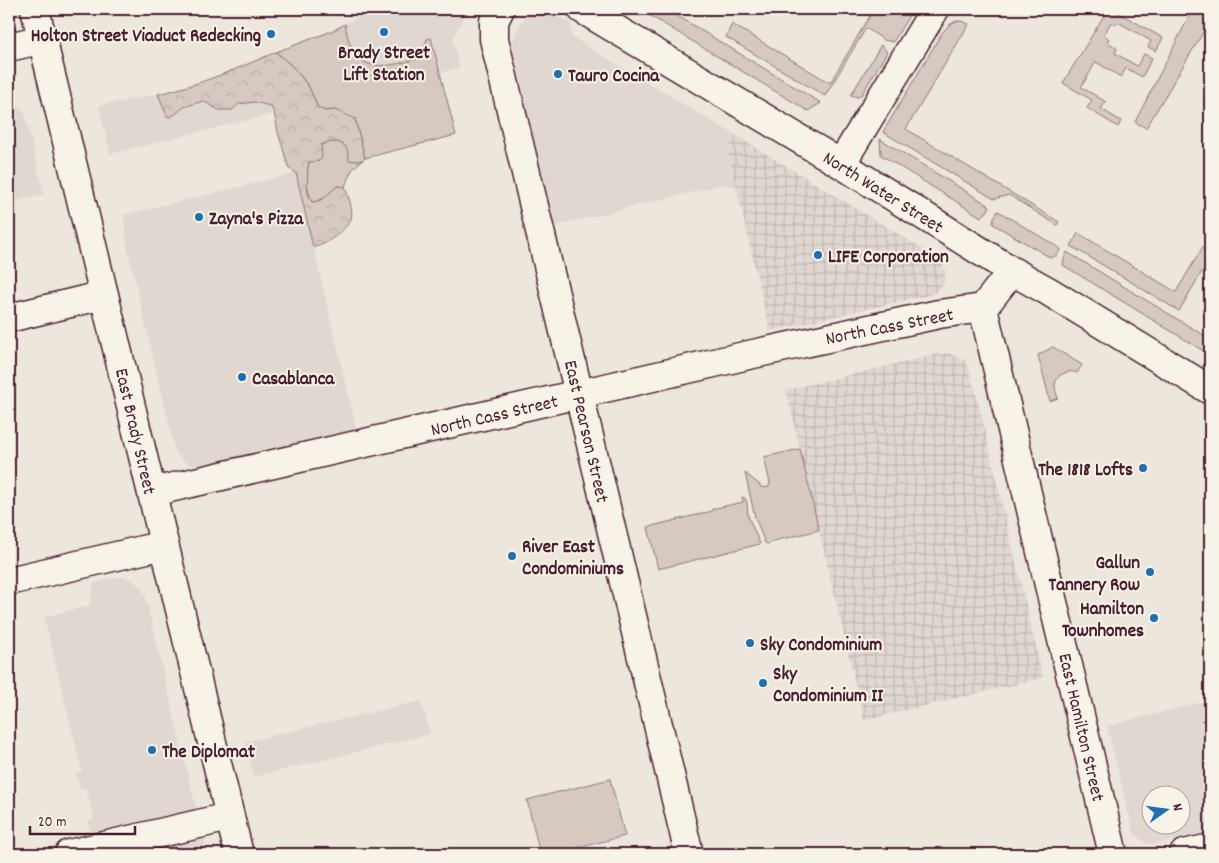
<svg xmlns="http://www.w3.org/2000/svg" width="1219" height="863" viewBox="0 0 1219 863" font-family="Dekko,sans-serif">
<defs>
<pattern id="industrial-grid" width="8" height="8" patternUnits="userSpaceOnUse" patternTransform="scale(1.25)"><rect width="8" height="8" fill="#e0d7d0"/><path d="M0 4h8M4 0v8" fill="none" stroke="#c2b8b3"/></pattern>
<pattern id="forest-crowns" width="20" height="18" patternUnits="userSpaceOnUse" patternTransform="scale(1.25)"><rect width="20" height="18" fill="#d5c9c2"/><path d="M2 6a3 3 0 1 1 6 0M12 15a3 3 0 1 1 6 0" fill="none" stroke="#b8aca7"/></pattern>
</defs>
<rect width="100%" height="100%" fill="#ece6dd"/>
<filter id="ink" filterUnits="userSpaceOnUse"><feTurbulence type="fractalNoise" baseFrequency=".02" numOctaves="2"/><feDisplacementMap in="SourceGraphic" scale="10" xChannelSelector="R" yChannelSelector="G"/><feConvolveMatrix kernelMatrix="1 2 1 2 8 2 1 2 1" color-interpolation-filters="sRGB"/></filter>
<g filter="url(#ink)">
<path fill="#e0d7d0" fill-rule="evenodd" d="M 374,9 L 468,9 L 453,38 L 459,68 L 110,154 L 99,106 L 177,90 L 208,80 L 332,31 Z
M 546,12 L 553,14 L 570,23 L 572,37 L 735,135 L 727,149 L 736,185 L 729,187 L 725,184 L 554,226 L 513,47 L 513,40 L 521,23 L 528,16 L 534,14 Z
M 9,98 L 15,102 L 24,111 L 44,194 L 9,203 Z
M 296,173 L 357,431 L 204,465 L 194,466 L 185,462 L 177,454 L 174,446 L 127,246 L 124,215 Z
M 118,577 L 125,577 L 132,580 L 140,586 L 145,595 L 207,854 L 112,854 L 101,847 L 97,832 L 91,833 L 88,821 L 94,819 L 86,788 L 80,789 L 76,773 L 82,771 L 44,617 L 89,606 L 94,583 Z
M 1210,700 L 1210,832 L 1156,844 L 1148,844 L 1139,838 L 1134,833 L 1132,827 L 1107,726 ZM 1152,796 L 1182,796 L 1182,826 L 1152,826 Z
M 421,701 L 430,734 L 254,777 L 245,742 Z"/>
<path fill="url(#industrial-grid)" d="M 735,135 L 936,257 L 941,262 L 945,272 L 944,282 L 940,289 L 933,294 L 770,331 L 727,149 Z
M 949,353 L 964,360 L 969,368 L 982,418 L 1043,678 L 864,720 L 786,390 L 939,354 Z"/>
<path fill="#d5c9c2" stroke="#907476" d="M 639,9 L 666,9 L 821,103 L 808,111 Z
M 874,9 L 913,9 L 893,42 L 884,40 L 866,28 L 825,96 L 726,37 L 732,24 L 830,83 Z
M 1108,9 L 1121,9 L 1119,13 L 1163,38 L 1156,51 L 1148,47 L 1151,41 L 1118,22 L 1116,25 L 1111,22 L 1104,35 L 1109,39 L 1107,42 L 1117,48 L 1115,53 L 1137,66 L 1144,54 L 1152,58 L 1142,77 L 1126,68 L 1121,77 L 1096,62 L 1081,87 L 1106,102 L 1101,109 L 1121,121 L 1118,127 L 1087,108 L 1092,100 L 1063,83 Z
M 1193,9 L 1197,9 L 1205,13 L 1207,9 L 1210,9 L 1210,21 L 1146,128 L 1135,122 Z
M 956,21 L 961,21 L 969,24 L 906,129 L 1059,222 L 1057,225 L 1009,195 L 994,199 L 883,132 L 942,33 L 949,25 Z
M 345,24 C 347,33 348,42 353,50 C 366,76 399,63 421,58 L 427,39 L 431,38 L 456,135 L 365,158 L 355,119 L 335,110 L 325,111 L 318,108 L 309,87 L 295,69 L 276,52 L 332,31 Z
M 881,45 L 887,52 L 862,94 L 858,97 L 851,95 Z
M 880,139 L 990,206 L 987,212 L 981,217 L 881,155 Z
M 327,142 L 340,142 L 347,148 L 356,161 L 363,160 C 351,168 349,175 345,187 L 338,186 C 328,193 325,201 312,202 C 307,190 305,175 309,162 L 319,161 L 321,145 Z
M 998,211 L 1061,249 L 1057,255 L 1051,258 L 993,224 L 994,217 Z
M 1078,233 L 1176,292 L 1210,235 L 1210,258 L 1179,311 L 1071,246 Z
M 1067,252 L 1210,339 L 1210,355 L 1063,265 L 1064,259 Z
M 1053,347 L 1082,365 L 1077,373 C 1068,369 1055,375 1055,386 C 1055,390 1057,395 1058,398 L 1050,401 L 1038,355 Z
M 800,449 L 819,530 L 774,541 L 774,542 L 768,544 L 765,543 L 755,517 L 745,473 L 760,485 L 762,488 L 769,487 L 770,483 L 764,457 Z
M 742,497 L 745,498 L 747,503 L 748,516 L 760,544 L 658,569 L 648,527 L 712,511 L 712,509 L 743,502 Z
M 610,779 L 625,836 L 553,854 L 540,854 L 527,800 Z"/>
<path fill="url(#forest-crowns)" stroke="#907476" d="M 276,52 L 295,69 L 309,87 L 318,108 L 325,111 L 335,110 L 355,119 L 365,158 C 360,162 355,161 349,160 C 349,156 348,151 346,147 C 340,140 329,141 321,145 L 322,158 L 319,161 L 309,162 C 307,168 307,188 308,194 C 309,196 311,199 312,202 C 326,201 327,193 338,186 L 345,187 C 348,196 354,210 351,219 C 348,228 323,248 313,247 L 296,173 L 289,169 L 278,132 L 274,112 L 270,106 L 254,102 L 239,104 L 232,110 L 219,110 L 203,101 L 184,107 L 174,115 L 170,117 L 167,116 L 158,94 C 199,85 237,69 276,52 Z"/>
<g fill="none" stroke-linecap="round" stroke-linejoin="round">
<g stroke="#4a1f2b" stroke-width="31">
<path id="minor" d="M 500,9 L 494,21 L 494,39 L 689,854
M 582,9 L 841,164 L 1012,271 L 1048,291 L 1210,390
M 841,164 L 935,9
M 983,308 L 1113,854
M 983,308 L 1012,271
M 9,318 L 104,295
M 152,492 L 753,354 L 939,314 L 983,308
M 9,581 L 164,545
M 69,854 L 229,817
M 1184,854 L 1210,848"/>
</g>
<g stroke="#4a1f2b" stroke-width="31">
<path id="major" d="M 35,9 L 239,854
M 9,47 L 43,39"/>
</g>
<use href="#minor" stroke="#f7f3e8" stroke-width="28"/>
<use href="#major" stroke="#f7f3e8" stroke-width="28"/>
</g>
</g>
<g fill="#1f6fb2" stroke="#f7f3e8" stroke-width="2">
<circle cx="384" cy="32" r="5"/>
<circle cx="271" cy="34" r="5"/>
<circle cx="558" cy="74" r="5"/>
<circle cx="199" cy="217" r="5"/>
<circle cx="818" cy="255" r="5"/>
<circle cx="242" cy="377" r="5"/>
<circle cx="1143" cy="468" r="5"/>
<circle cx="512" cy="556" r="5"/>
<circle cx="1150" cy="572" r="5"/>
<circle cx="1154" cy="618" r="5"/>
<circle cx="750" cy="643" r="5"/>
<circle cx="763" cy="683" r="5"/>
<circle cx="152" cy="750" r="5"/>
</g>
<g text-anchor="middle" stroke-width="4" stroke-linejoin="round" paint-order="stroke">
<g font-size="19" font-weight="bold" fill="#4a1f2b" stroke="#f7f3e8" text-anchor="start">
<text x="261" y="41" text-anchor="end">Holton Street Viaduct Redecking</text>
<text x="384" y="58" text-anchor="middle">Brady Street<tspan x="384" dy="22">Lift Station</tspan></text>
<text x="568" y="81">Tauro Cocina</text>
<text x="209" y="224">Zayna's Pizza</text>
<text x="828" y="262">LIFE Corporation</text>
<text x="252" y="384">Casablanca</text>
<text x="1133" y="475" text-anchor="end">The 1818 Lofts</text>
<text x="522" y="552">River East<tspan x="522" dy="22">Condominiums</tspan></text>
<text x="1140" y="568" text-anchor="end">Gallun<tspan x="1140" dy="22">Tannery Row</tspan></text>
<text x="1144" y="614" text-anchor="end">Hamilton<tspan x="1144" dy="22">Townhomes</tspan></text>
<text x="760" y="650">Sky Condominium</text>
<text x="773" y="679">Sky<tspan x="773" dy="22">Condominium II</tspan></text>
<text x="162" y="757">The Diplomat</text>
</g>
<g font-size="19" fill="#4a1f2b" stroke="#f7f3e8">
<text transform="translate(884 191) rotate(32)" y="7">North Water Street</text>
<text transform="translate(889 325) rotate(-11)" y="7">North Cass Street</text>
<text transform="translate(494 414) rotate(-13)" y="7">North Cass Street</text>
<text transform="translate(137 431) rotate(77)" y="7">East Brady Street</text>
<text transform="translate(588 431) rotate(77)" y="7">East Pearson Street</text>
<text transform="translate(1083 727) rotate(77)" y="7">East Hamilton Street</text>
</g>
</g>
<rect width="1219" height="863" fill="none" stroke="#f7f3e8" stroke-width="30"/>
<rect x="15" y="15" width="1189" height="833" fill="none" stroke="#4a1f2b" stroke-width="2" filter="url(#ink)"/>
<g transform="translate(1166 810) rotate(76)"><circle r="24" fill="#f7f3e8" stroke="#b29e9c"/>
<path d="M0-4L9 19L0 12L-9 19Z" fill="#1f6fb2"/>
<text y="-8" font-size="14" font-weight="bold" text-anchor="middle" fill="#4a1f2b">N</text>
</g>
<path d="M30 826v8h105v-8" fill="none" stroke="#4a1f2b" stroke-width="2.5"/>
<text x="38" y="826" font-size="15" fill="#4a1f2b" stroke="#f7f3e8" stroke-width="4" paint-order="stroke">20 m</text>
</svg>
